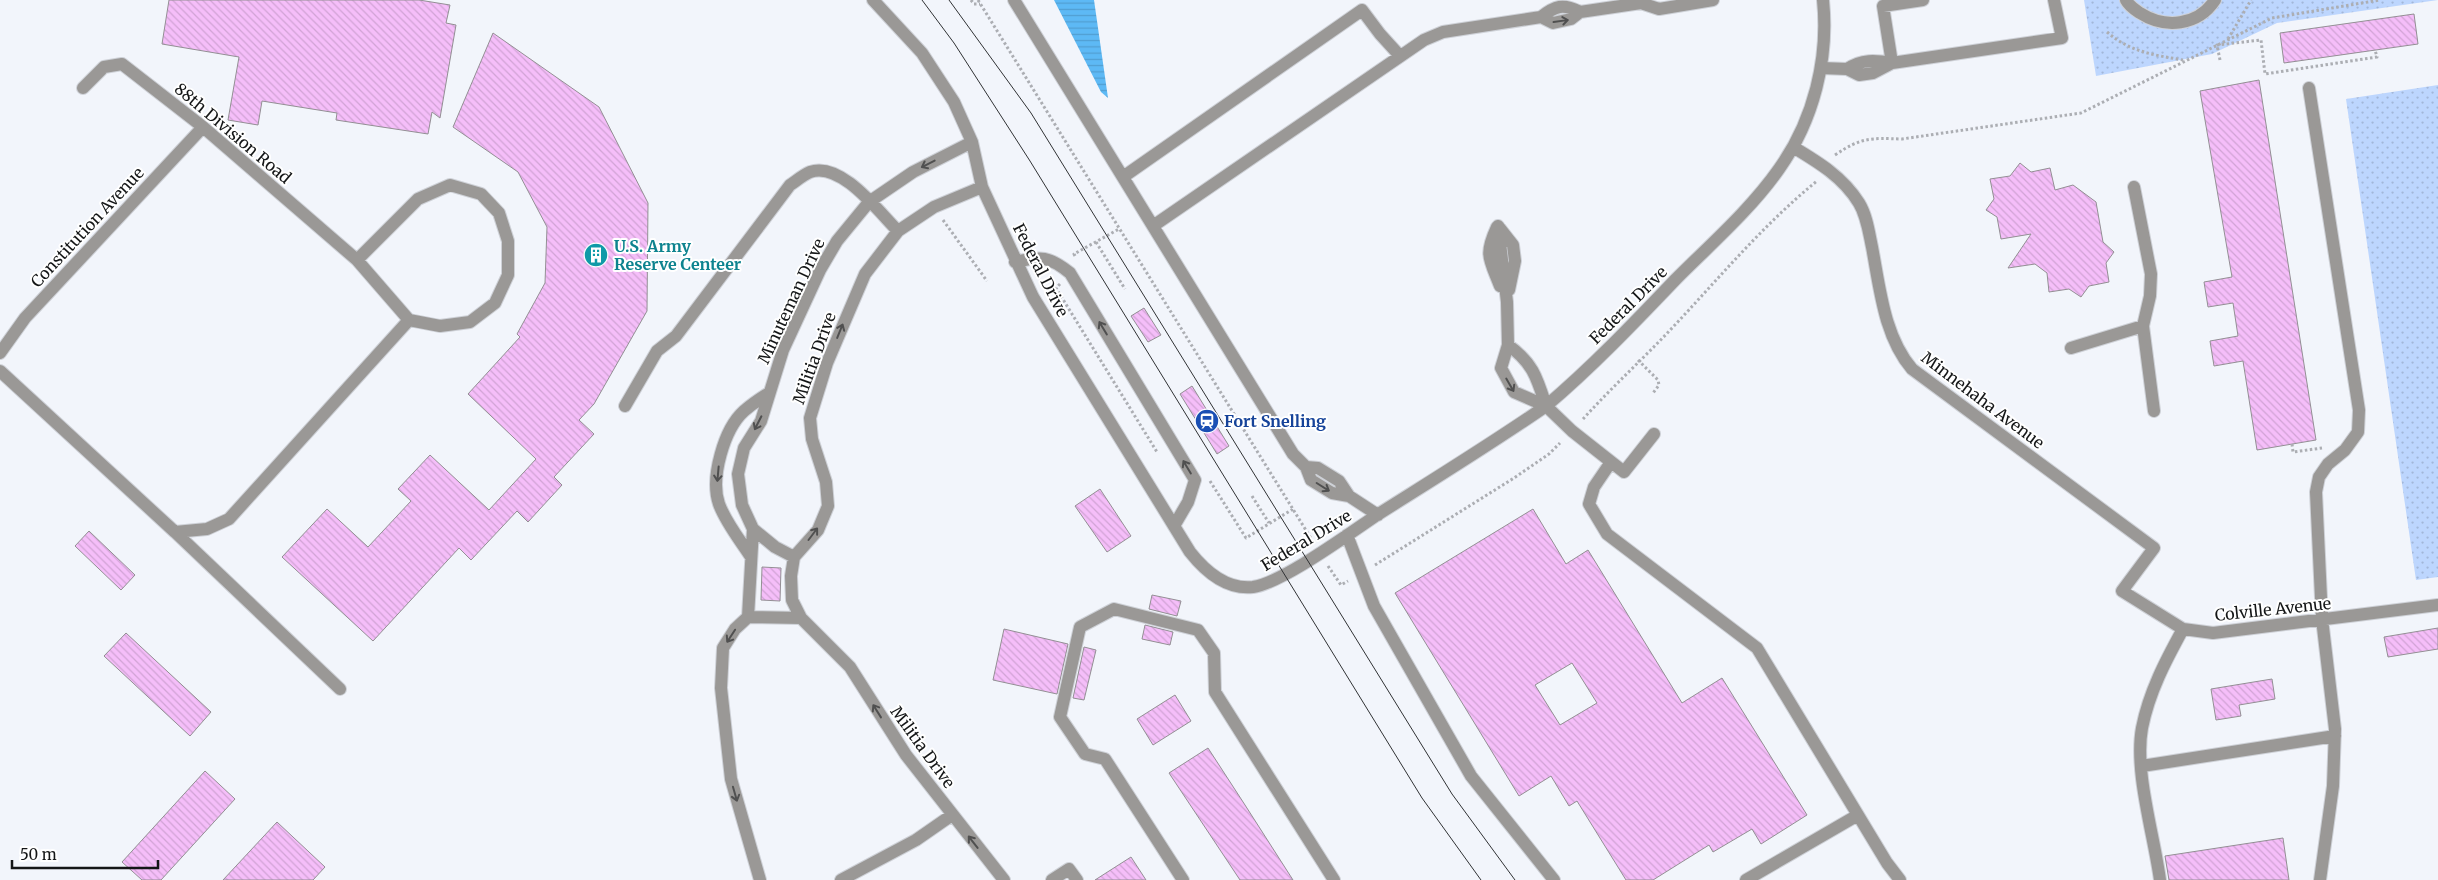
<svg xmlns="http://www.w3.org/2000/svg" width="2438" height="880" viewBox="0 0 2438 880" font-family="Merriweather,serif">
<defs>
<pattern id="park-dots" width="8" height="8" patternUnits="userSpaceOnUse" patternTransform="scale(1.25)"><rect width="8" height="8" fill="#bdd6fe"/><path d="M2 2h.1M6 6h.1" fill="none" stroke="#a2b7d9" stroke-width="1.8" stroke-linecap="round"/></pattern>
<pattern id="water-rules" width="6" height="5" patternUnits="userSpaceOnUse" patternTransform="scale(1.25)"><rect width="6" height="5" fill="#5db9f5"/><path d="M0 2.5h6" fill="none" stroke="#509ed1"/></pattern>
<pattern id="building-back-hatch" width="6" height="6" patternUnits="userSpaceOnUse" patternTransform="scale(1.25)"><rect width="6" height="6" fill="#f5bef9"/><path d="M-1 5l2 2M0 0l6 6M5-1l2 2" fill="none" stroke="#d1a3d5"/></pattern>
</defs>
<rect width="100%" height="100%" fill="#f2f5fb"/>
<path fill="url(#park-dots)" d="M 2084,0 L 2438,0 L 2277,23 L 2212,54 L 2096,76 Z
M 2438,85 L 2438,577 L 2416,580 L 2346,99 Z"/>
<path fill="url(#water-rules)" d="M 1054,0 L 1094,0 L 1108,98 L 1101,92 Z"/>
<path fill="url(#building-back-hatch)" stroke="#938f94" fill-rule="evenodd" d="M 169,0 L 419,0 L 450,5 L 446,23 L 456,25 L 440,118 L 432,112 L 428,134 L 336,120 L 337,113 L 262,101 L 258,125 L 228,120 L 239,57 L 162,44 Z
M 2414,14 L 2418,44 L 2284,63 L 2280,33 Z
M 493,33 L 599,107 L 648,203 L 647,311 L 594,404 L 579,420 L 594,434 L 554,477 L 562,485 L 528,522 L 517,511 L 471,560 L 459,548 L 373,641 L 282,557 L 327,509 L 368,547 L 411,501 L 398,489 L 430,455 L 489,510 L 536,459 L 468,394 L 520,337 L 517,334 L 545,283 L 547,227 L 518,172 L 453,127 Z
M 2259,80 L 2316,440 L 2257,450 L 2243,361 L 2214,366 L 2210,341 L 2238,336 L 2233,303 L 2208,307 L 2204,282 L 2232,277 L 2200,91 Z
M 2020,163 L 2031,172 L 2050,168 L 2055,190 L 2073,185 L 2096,202 L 2103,242 L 2114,252 L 2106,263 L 2109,282 L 2089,286 L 2081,297 L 2069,289 L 2049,292 L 2047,273 L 2035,264 L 2008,268 L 2031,234 L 2001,239 L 1997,217 L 1986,210 L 1994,199 L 1990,179 L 2010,176 Z
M 1144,308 L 1161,335 L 1148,342 L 1131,316 Z
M 1192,386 L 1229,446 L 1217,454 L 1180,394 Z
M 1100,489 L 1131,536 L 1107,552 L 1075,506 Z
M 1533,509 L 1566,564 L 1588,550 L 1682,703 L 1722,678 L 1807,815 L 1761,844 L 1752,829 L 1713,852 L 1709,845 L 1653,880 L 1626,880 L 1577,801 L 1569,806 L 1551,776 L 1519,796 L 1395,593 ZM 1572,663 L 1597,703 L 1560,725 L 1535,685 Z
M 89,531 L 135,575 L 121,590 L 75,546 Z
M 762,567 L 781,568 L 780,601 L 761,600 Z
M 1152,595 L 1181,601 L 1177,616 L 1149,609 Z
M 1145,625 L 1173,632 L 1170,645 L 1142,639 Z
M 2438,628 L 2438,649 L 2388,657 L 2384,637 Z
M 1004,629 L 1068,644 L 1057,694 L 993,680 Z
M 126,633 L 211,712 L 190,736 L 104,656 Z
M 1084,647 L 1096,650 L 1084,700 L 1073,698 Z
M 2272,679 L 2275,699 L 2239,705 L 2241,716 L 2216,720 L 2211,689 Z
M 1175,695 L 1191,721 L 1153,745 L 1137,719 Z
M 1208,748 L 1245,805 L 1293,880 L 1240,880 L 1169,773 Z
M 205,771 L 235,799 L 161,880 L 142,880 L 122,862 Z
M 277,822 L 325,867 L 313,880 L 223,880 Z
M 2283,838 L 2289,880 L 2169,880 L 2165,856 Z
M 1131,857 L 1146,880 L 1095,880 L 1120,864 Z"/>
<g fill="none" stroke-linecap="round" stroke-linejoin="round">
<g stroke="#ced1d7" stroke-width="14">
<path id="minor" d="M 873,0 L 922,53 L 954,102 L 972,142 L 982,187 L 1033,297 L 1190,552 C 1205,571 1226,590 1253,587 C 1282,583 1350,533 1377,515 C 1434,479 1491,444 1546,406 C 1592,367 1634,323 1676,279 C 1711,244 1751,209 1779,169 C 1814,120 1829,58 1823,0
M 1014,0 L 1293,454 L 1306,467 L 1311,480 L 1332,493 L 1349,496
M 2126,0 C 2129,6 2134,9 2140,13 C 2165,29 2198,26 2215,0
M 1541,17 L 1553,23 L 1571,19 L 1580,12 L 1641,3 L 1659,9 L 1713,0
M 1892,63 L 1883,6 L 1923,0
M 1821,68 L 1847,69 L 1859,75 L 1873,73 L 1892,63 L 2062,38 L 2054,0
M 1847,69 C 1862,59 1875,60 1892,63
M 83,88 L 104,67 L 122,64 L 203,127 L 357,260
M 2309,88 L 2359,410 L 2358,432 L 2345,450 L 2328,464 L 2319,477 L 2316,492 L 2322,619 L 2335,729 L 2333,786 L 2320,880
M 1793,147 C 1818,162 1843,177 1859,203 C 1867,216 1869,233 1872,247 C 1880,289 1884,336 1912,369 L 2154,548 L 2122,591 L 2183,629 L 2213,633 L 2438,605
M 1123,177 L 1362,10 L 1380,34 L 1400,56
M 450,185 L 481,194 L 499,213 L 508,241 L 508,275 L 495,303 L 470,322 L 440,326 L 409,320 L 357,260 L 418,199 Z
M 982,187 L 934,207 L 898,231 L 865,274 L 827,363 L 810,418 L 812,439 L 826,482 L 828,506 L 818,530 L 794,557 L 791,576 L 792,600 L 801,618 L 850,667 L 906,755 L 1004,880
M 2134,187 L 2151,274 L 2150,296 L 2143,326
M 1153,226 L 1424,40 L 1443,32 L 1541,17 C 1555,6 1563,3 1580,12
M 1498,226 L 1507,302 L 1508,345 L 1501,368 L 1514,392 L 1546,406 L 1572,431 L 1624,472 L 1654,434
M 1498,226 L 1513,245 L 1515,261 L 1509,290
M 1497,227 C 1484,255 1489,258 1500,286
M 1015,262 C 1041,256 1049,256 1070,273 L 1195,480 L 1188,502 L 1174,526
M 1508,345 C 1533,363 1537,378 1546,406
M 2071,348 L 2143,326 L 2154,411
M 0,353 L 25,318 L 203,127
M 0,371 L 175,532 L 207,529 L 229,519 L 409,320
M 625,406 L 657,351 L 676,336 L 790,185 C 796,181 803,175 810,172 C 841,161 878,211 898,231
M 1611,462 L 1594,487 L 1589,504 L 1607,534 L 1757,648 L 1887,863 L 1900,880
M 1306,467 L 1318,468 L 1339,481 L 1349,496 L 1378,515
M 753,529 L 775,547 L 794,557
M 175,532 L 340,689
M 1347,535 L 1374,606 L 1471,776 L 1554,880
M 751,557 C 740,540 726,523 719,504 C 710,478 724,429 744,411 C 752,404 761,398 769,393
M 748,617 L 801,618
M 2142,766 L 2335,736
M 760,880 L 731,779 L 721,688 L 723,648 L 735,629 L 748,617 L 753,529 L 742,505 L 738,474 L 744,448 L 761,421 L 783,350 L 820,270 L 837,241 L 869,202 L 913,172 L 972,142
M 841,880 L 916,840 L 952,815
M 1052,880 L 1069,869 L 1077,880
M 1183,880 L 1105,759 L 1085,754 L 1060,717 L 1080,627 L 1114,609 L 1198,630 L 1214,653 L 1215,692 L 1334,880
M 1746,880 L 1858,815
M 2160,880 C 2154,835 2134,771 2142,728 C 2149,692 2166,660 2183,629"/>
</g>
<path stroke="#acaeb3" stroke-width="3" stroke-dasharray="2.5 2.5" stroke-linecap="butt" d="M 971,0 L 974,4 L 980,4
M 978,0 L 1312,540
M 2107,32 C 2130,52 2154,55 2183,60
M 2228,39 L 2251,0
M 2220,60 L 2217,45 L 2261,40 L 2265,74 L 2377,57 L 2375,50
M 1835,155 C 1862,137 1870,138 1902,139 L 2081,113 L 2272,18 L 2380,0
M 943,220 L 987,281
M 1096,242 L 1125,289
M 1075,256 L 1074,254 L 1119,229
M 1060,284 L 1056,288 L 1157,452
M 1638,360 L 1658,380 L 1659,385 L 1653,393
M 1583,419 C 1612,387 1644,358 1673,327 C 1720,277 1764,224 1817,181
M 2292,444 L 2293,452 L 2322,448
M 1210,481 L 1246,538 L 1293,509
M 1252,496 L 1269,523
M 1375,565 L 1514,478 L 1549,454 L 1560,443
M 1328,566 L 1341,585 L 1348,581"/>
<use href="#minor" stroke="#9a9896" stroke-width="12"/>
<path stroke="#303234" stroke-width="1" d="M 922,0 L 954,43 L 1030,161 L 1422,798 L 1481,880
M 949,0 L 1031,113 L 1452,794 L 1515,880"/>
</g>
<defs><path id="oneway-shaft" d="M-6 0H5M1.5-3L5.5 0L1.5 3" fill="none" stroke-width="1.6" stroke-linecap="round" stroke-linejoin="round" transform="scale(1.25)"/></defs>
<g stroke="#505050">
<use href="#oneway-shaft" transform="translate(1561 21) rotate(-8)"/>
<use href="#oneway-shaft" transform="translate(928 164) rotate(153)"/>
<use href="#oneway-shaft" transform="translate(1103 328) rotate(-121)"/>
<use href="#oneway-shaft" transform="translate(840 331) rotate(-68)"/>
<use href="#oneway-shaft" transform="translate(1510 385) rotate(60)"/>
<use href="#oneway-shaft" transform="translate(758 423) rotate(117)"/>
<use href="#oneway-shaft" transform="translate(1187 467) rotate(-121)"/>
<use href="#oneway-shaft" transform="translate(718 474) rotate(95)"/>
<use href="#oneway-shaft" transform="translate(1323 487) rotate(32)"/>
<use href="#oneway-shaft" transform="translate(813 534) rotate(-53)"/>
<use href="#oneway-shaft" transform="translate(731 636) rotate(123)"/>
<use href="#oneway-shaft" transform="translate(877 711) rotate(-122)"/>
<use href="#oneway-shaft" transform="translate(735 794) rotate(74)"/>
<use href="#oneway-shaft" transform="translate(973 842) rotate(-128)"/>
</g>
<defs>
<g id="building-disc" transform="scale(1.25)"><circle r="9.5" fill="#0f9aa8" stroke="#fff"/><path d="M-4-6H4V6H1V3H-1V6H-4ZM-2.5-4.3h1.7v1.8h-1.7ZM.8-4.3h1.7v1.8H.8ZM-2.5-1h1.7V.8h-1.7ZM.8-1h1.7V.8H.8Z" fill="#fff"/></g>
<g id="station-disc" transform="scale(1.25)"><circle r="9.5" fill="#1a4fb4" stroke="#fff"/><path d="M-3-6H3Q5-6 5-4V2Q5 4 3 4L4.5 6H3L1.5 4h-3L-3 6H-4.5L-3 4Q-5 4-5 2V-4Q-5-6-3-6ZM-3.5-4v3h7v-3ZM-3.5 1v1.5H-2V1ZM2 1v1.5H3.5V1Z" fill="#fff"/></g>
</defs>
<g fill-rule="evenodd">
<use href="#building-disc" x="596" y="255"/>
<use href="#station-disc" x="1207" y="421"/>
</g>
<g text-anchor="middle" stroke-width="4" stroke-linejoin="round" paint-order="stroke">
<g font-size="16" fill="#141617" stroke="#fff">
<text transform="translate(233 133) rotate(40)" y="6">88th Division Road</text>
<text transform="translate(87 227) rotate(-47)" y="6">Constitution Avenue</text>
<text transform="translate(1041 270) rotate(63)" y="6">Federal Drive</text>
<text transform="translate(791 301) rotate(-65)" y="6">Minuteman Drive</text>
<text transform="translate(1628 305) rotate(-45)" y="6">Federal Drive</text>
<text transform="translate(814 358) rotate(-70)" y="6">Militia Drive</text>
<text transform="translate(1983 400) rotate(37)" y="6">Minnehaha Avenue</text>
<text transform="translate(1306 540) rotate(-31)" y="6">Federal Drive</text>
<text transform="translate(2273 609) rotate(-6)" y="6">Colville Avenue</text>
<text transform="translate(923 747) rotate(54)" y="6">Militia Drive</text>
</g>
<g font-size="16" font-weight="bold" fill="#0d838f" stroke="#fff" text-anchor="start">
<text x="614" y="252">U.S. Army<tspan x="614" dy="18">Reserve Centeer</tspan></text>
</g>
<g font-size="16" font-weight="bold" fill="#164399" stroke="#fff" text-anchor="start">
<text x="1224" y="427">Fort Snelling</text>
</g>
</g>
<path d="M12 860v8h146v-8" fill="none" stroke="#141617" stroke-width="2.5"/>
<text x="20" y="860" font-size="15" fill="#141617" stroke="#ffffff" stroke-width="4" paint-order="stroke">50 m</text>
</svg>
